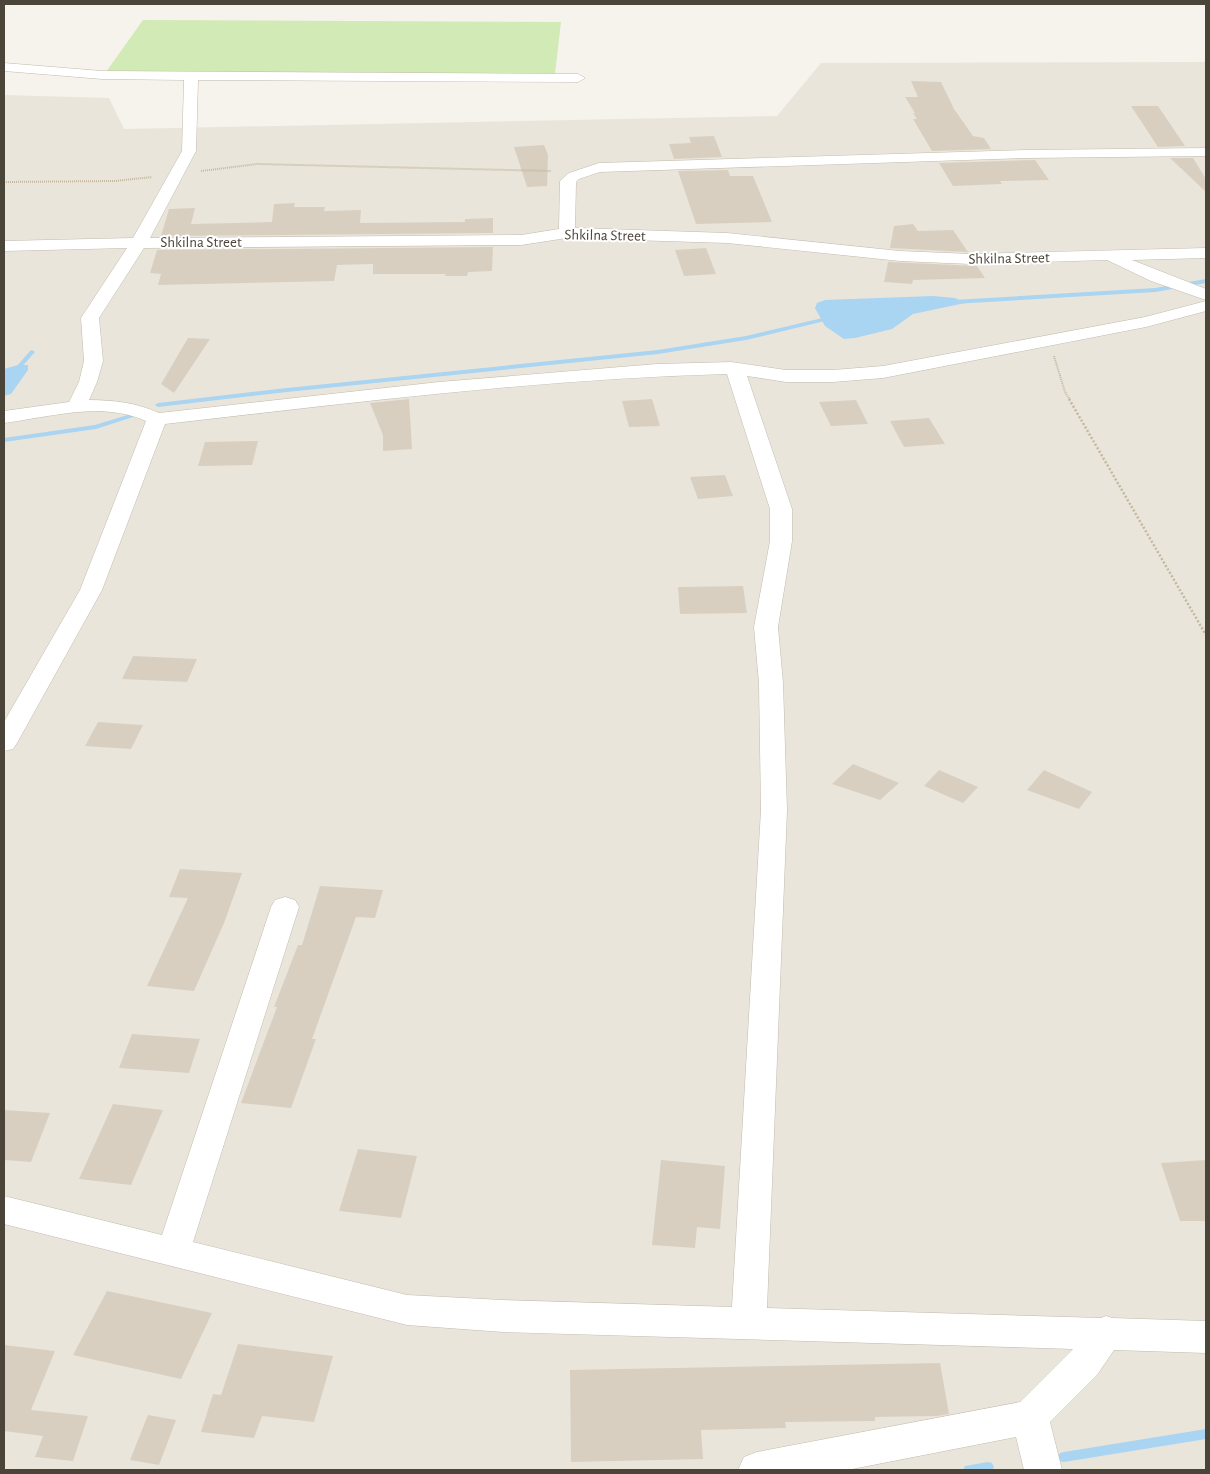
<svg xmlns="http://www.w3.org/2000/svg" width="1210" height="1474" viewBox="0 0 1210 1474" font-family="'Alegreya Sans',sans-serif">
<rect width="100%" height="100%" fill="#f6f3ec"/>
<path fill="#eae5da" d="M 1206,62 L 1206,1470 L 4,1470 L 4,95 L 109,98 L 124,129 L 777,116 L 821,63 Z"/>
<path fill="#d2eab5" d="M 143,20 L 561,22 L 555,74 L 106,72 Z"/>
<path fill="#a9d4f2" d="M 933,296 L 955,298 L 965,303 L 913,314 L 892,329 L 855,338 L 844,339 L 825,326 L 815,308 L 817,303 L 825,300 Z
M 18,365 L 28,365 L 28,370 L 11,394 L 4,396 L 4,369 Z"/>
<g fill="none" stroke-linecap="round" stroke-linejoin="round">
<path fill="#a9d4f2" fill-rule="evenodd" d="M 1206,279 L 1206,283 L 1155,292 L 954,304 L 951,302 L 954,300 L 1155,288 Z
M 831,316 L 833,317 L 833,319 L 746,340 L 658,354 L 287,392 L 158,407 L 155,405 L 158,403 L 287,388 L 658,350 L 746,336 Z
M 32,350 L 35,352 L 34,353 L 6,385 L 4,386 L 4,381 L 30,351 Z
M 131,414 L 134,416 L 133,417 L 96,429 L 4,442 L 4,438 L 95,425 Z
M 1206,1429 L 1206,1439 L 1064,1462 L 1060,1461 L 1058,1457 L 1060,1453 L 1064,1452 Z
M 988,1462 L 992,1463 L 994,1467 L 992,1470 L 963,1470 L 965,1466 Z"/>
</g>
<path fill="#d8cfc1" d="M 911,81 L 941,82 L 954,109 L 973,136 L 984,138 L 991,149 L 932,151 L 913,119 L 917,119 L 913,113 L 915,113 L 905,97 L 918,97 Z
M 1131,106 L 1158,106 L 1185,146 L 1158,147 Z
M 714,136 L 722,157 L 674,159 L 669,144 L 691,143 L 689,137 Z
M 544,145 L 548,155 L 547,186 L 527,187 L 514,147 Z
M 1170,158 L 1193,158 L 1206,179 L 1206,192 Z
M 1035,160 L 1049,180 L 1000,181 L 1002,184 L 953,186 L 939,163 Z
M 728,170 L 730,176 L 753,176 L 772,222 L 696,224 L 678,171 Z
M 295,203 L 294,207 L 325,207 L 324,211 L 361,210 L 360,223 L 465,222 L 465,219 L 493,218 L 493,233 L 161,236 L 169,209 L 195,208 L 191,224 L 272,222 L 274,204 Z
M 913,224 L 918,231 L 953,230 L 968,252 L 890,248 L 894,226 Z
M 493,247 L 492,271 L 468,272 L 467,276 L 445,276 L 446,274 L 373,274 L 373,264 L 337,265 L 334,281 L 158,285 L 161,274 L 150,273 L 157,250 Z
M 706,248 L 716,274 L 684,276 L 675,250 Z
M 888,262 L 977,266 L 985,278 L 913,280 L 912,284 L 884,282 Z
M 188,338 L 210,339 L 174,393 L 161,384 Z
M 409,399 L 412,449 L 383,451 L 383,435 L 370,403 Z
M 652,399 L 660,426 L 629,427 L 622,401 Z
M 856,400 L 868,424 L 831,426 L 819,402 Z
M 929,418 L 945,444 L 904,447 L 890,421 Z
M 258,441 L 252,465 L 198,466 L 205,442 Z
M 725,475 L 733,496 L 698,499 L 690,477 Z
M 743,586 L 747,613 L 680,614 L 678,587 Z
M 133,656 L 197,659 L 187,682 L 122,679 Z
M 98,722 L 143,725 L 131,749 L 85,746 Z
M 853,764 L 899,783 L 880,800 L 832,784 Z
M 939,770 L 978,787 L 963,803 L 924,786 Z
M 1044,770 L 1092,792 L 1079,809 L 1027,790 Z
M 180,869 L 242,873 L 224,923 L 194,991 L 147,986 L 188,898 L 169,897 Z
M 320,886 L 383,890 L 375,918 L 356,917 L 312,1039 L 316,1039 L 291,1108 L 241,1103 L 277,1007 L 274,1007 L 298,945 L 302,945 Z
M 132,1034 L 200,1039 L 189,1073 L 119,1068 Z
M 113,1104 L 163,1110 L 131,1185 L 79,1179 Z
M 4,1110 L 50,1113 L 31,1162 L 4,1160 Z
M 358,1149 L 417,1156 L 401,1218 L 339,1211 Z
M 661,1160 L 725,1166 L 720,1229 L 697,1227 L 695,1248 L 652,1245 Z
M 1206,1160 L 1206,1221 L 1180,1221 L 1161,1163 Z
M 107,1291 L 212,1313 L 181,1379 L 73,1355 Z
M 238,1344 L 333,1356 L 314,1422 L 262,1416 L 254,1438 L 201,1432 L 213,1394 L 221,1395 Z
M 4,1345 L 55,1351 L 31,1410 L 88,1416 L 73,1461 L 35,1457 L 43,1436 L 4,1431 Z
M 940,1363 L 949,1414 L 937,1416 L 875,1417 L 875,1421 L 785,1422 L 786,1428 L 701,1430 L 703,1459 L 571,1462 L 570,1370 Z
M 148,1415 L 176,1420 L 159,1465 L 130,1460 Z"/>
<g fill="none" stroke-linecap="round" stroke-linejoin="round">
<g stroke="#c2bbae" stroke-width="1">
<path id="minor" d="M 4,63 L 102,71 L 578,74 L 585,78 L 578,82 L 198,80 L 196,151 L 150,238 L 521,235 L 559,229 L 560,181 L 569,173 L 599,163 L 1027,150 L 1206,148 L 1206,156 L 1027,158 L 600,172 L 579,179 L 576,182 L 575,228 L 727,233 L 900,251 L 971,254 L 1206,248 L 1206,258 L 1132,260 L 1206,289 L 1206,300 L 1151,281 L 1107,260 L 971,264 L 900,261 L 727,243 L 567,238 L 521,245 L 144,248 L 99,318 L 103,361 L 97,382 L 89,400 C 114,400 137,403 159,413 L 439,382 L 657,364 L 731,362 L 786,370 L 833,370 L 883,366 L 1145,317 L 1206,301 L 1206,311 L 1146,327 L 883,378 L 833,382 L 786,382 L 747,376 L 792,509 L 792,541 L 778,627 L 783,683 L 787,810 L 767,1308 L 1101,1318 L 1106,1316 L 1112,1318 L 1206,1321 L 1206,1353 L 1114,1350 L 1097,1375 L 1050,1422 L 1062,1470 L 1024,1470 L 1016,1437 L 847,1470 L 738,1470 L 744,1457 L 757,1452 L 1020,1402 L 1073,1349 L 503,1332 L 407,1325 L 4,1224 L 4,1196 L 162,1235 L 271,907 L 275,900 L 285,897 L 295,900 L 299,907 L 193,1242 L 407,1295 L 503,1300 L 732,1307 L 761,810 L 759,683 L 754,627 L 770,541 L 770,509 L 727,374 C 539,379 351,403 165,424 L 102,590 L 17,743 L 13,749 L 4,751 L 4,722 L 80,590 L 146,421 C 102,401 50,417 4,423 L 4,411 L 69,402 L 79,382 L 84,361 L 81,318 L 127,248 L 4,251 L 4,241 L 133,238 L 182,151 L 184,80 L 102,79 L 4,71 Z"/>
</g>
<path stroke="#c4b79f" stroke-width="2" stroke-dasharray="1 1" stroke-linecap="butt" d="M 201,171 L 257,164 L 551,171
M 4,182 L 115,181 L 152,177
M 1054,356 L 1065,392 L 1070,400"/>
<path stroke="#c4b79f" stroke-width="2.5" stroke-dasharray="2 2" stroke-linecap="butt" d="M 1069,399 L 1206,635"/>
<use href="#minor" fill="#fff" fill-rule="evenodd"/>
</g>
<g text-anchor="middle" stroke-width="4" stroke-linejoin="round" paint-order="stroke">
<g font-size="15" fill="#4b4439" stroke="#fff">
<text transform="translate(605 235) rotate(1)" y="5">Shkilna Street</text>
<text x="201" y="247">Shkilna Street</text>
<text transform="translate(1009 258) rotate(-1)" y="5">Shkilna Street</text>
</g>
</g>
<rect width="1210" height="1474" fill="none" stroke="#4b4439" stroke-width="10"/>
</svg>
